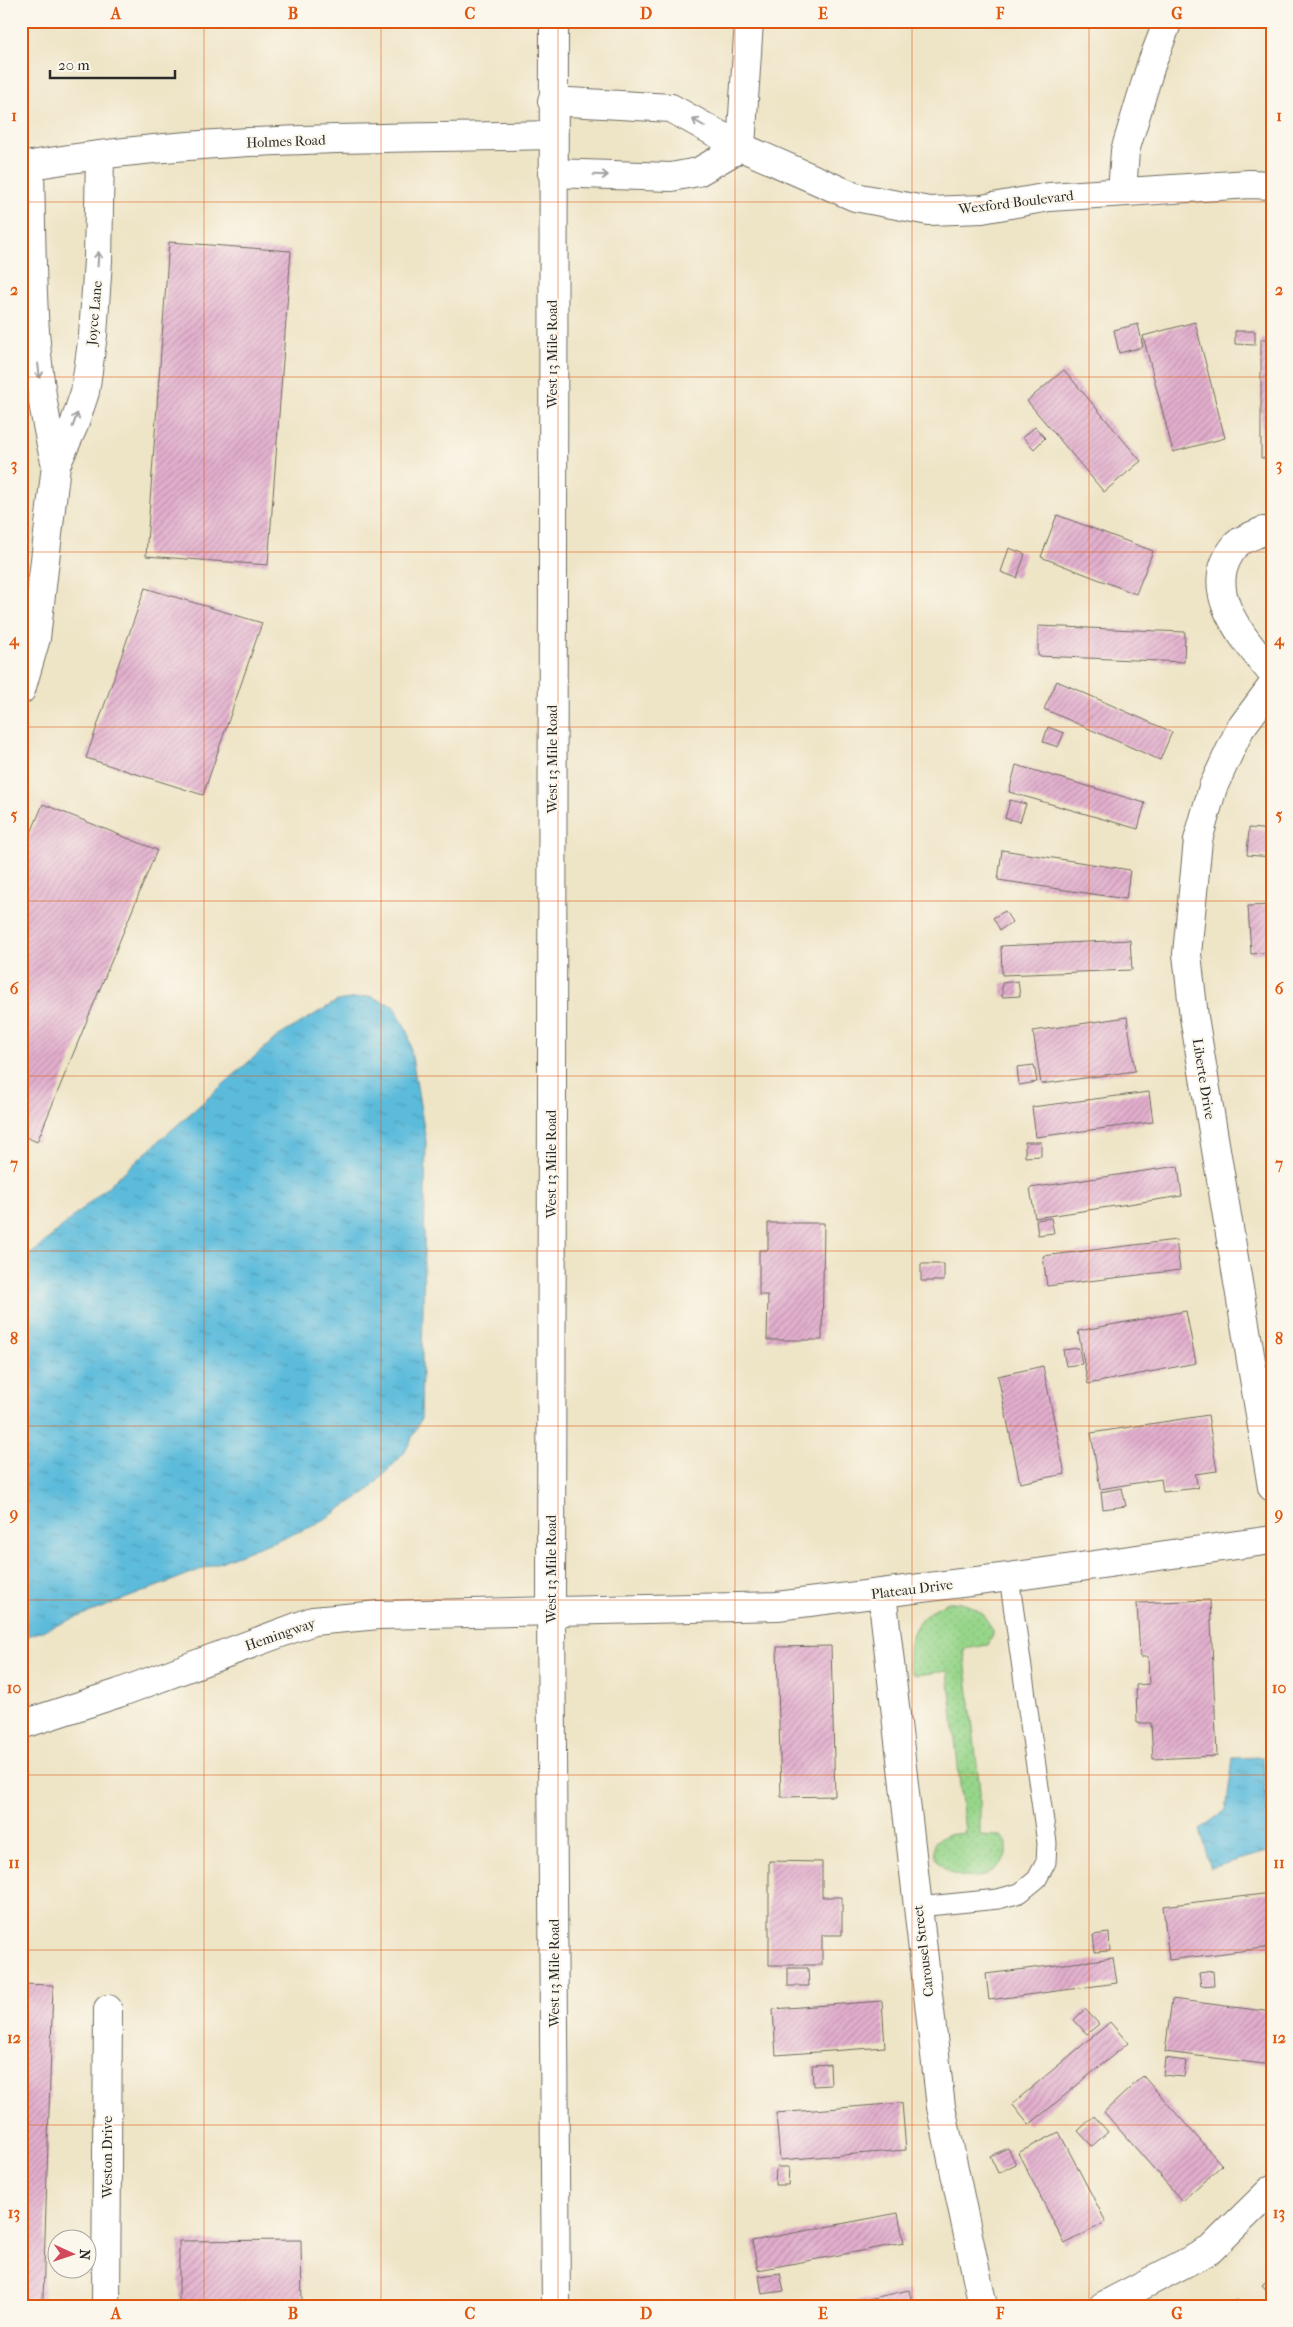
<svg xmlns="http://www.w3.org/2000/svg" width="1293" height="2327" viewBox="0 0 1293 2327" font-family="'IM FELL French Canon',serif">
<defs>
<pattern id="grass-dots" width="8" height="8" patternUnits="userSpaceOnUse" patternTransform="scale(1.25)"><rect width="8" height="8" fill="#96d58a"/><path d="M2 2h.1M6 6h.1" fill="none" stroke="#81b777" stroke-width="1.8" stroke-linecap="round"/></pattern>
<pattern id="water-ripples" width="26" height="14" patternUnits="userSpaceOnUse" patternTransform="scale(1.25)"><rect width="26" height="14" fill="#5cbbdb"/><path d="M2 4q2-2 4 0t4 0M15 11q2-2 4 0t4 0" fill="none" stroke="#4c98b2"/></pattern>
<pattern id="building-hatch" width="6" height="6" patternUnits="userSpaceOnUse" patternTransform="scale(1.25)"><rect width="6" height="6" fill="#e3afce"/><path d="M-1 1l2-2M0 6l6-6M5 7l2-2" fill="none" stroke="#b88fa7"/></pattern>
</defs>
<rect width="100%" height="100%" fill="#fbf7ec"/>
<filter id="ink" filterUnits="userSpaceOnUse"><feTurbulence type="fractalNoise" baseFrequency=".02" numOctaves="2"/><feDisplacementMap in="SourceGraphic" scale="10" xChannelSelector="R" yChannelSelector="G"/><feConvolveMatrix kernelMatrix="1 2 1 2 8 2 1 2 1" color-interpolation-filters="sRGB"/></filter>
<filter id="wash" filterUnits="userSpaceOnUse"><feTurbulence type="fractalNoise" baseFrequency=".0096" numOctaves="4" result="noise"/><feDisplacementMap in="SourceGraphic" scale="20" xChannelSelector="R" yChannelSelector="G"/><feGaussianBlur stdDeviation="1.12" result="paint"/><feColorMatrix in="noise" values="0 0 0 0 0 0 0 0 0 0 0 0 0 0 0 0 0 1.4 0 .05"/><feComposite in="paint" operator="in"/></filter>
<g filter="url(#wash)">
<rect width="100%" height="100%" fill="#eee4c6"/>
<path fill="url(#grass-dots)" stroke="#60805a" d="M 949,1602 C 971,1602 988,1613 993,1635 L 988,1645 L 964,1649 L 980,1791 L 980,1835 L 1001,1836 L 1007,1843 L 1007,1854 C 982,1900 923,1869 936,1841 L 946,1835 L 965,1833 L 948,1671 L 917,1675 L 913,1674 C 908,1668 909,1662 909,1655 C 909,1628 924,1611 949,1602 Z"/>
<path fill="url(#water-ripples)" stroke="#447383" d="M 369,996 L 394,1006 L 408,1032 L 426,1141 L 421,1419 L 405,1452 L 368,1491 L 316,1525 L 21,1639 L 21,1263 L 277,1037 L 337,1001 Z
M 1263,1757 L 1270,1851 L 1210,1868 L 1200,1829 L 1226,1810 L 1233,1758 Z"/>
<g id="blocks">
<path fill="url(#building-hatch)" d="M 169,242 L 291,251 L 268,565 L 146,556 Z
M 1195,322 L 1225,438 L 1173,452 L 1143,336 Z
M 1138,324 L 1143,347 L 1119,353 L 1114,330 Z
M 1235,331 L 1255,331 L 1255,345 L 1235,344 Z
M 1261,339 L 1272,339 L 1272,458 L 1261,458 Z
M 1064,370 L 1141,461 L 1104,492 L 1027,401 Z
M 1035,427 L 1045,438 L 1034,449 L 1023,437 Z
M 1057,515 L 1153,551 L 1136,594 L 1041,557 Z
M 1009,548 L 1025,554 L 1017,578 L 1001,572 Z
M 145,588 L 262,623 L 203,795 L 86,758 Z
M 1038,626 L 1185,632 L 1184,662 L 1038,656 Z
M 1057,681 L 1172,732 L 1160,760 L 1044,709 Z
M 1048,727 L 1064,733 L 1058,747 L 1043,742 Z
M 1016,765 L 1145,803 L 1138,829 L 1009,792 Z
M 1010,800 L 1026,804 L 1020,822 L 1005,818 Z
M 43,804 L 157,850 L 37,1142 L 21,1135 L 21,857 Z
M 1249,828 L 1272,830 L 1272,857 L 1247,855 Z
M 1002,850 L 1130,870 L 1126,899 L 998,880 Z
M 1272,905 L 1272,952 L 1251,954 L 1248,906 Z
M 1005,911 L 1012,922 L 1000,930 L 993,918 Z
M 1130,940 L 1132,970 L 1002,975 L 1001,946 Z
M 1018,981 L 1020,996 L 1002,997 L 1002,983 Z
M 1127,1017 L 1135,1071 L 1041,1084 L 1033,1031 Z
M 1034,1065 L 1037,1082 L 1019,1085 L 1017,1067 Z
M 1149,1092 L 1153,1122 L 1036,1137 L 1032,1107 Z
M 1025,1142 L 1041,1142 L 1041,1156 L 1025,1157 Z
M 1178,1166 L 1182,1196 L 1035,1218 L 1030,1188 Z
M 1051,1218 L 1054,1233 L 1038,1235 L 1036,1220 Z
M 768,1223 L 824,1223 L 822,1340 L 767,1340 L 768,1295 L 759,1295 L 759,1250 L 768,1250 Z
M 1176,1240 L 1180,1270 L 1047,1286 L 1043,1256 Z
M 921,1264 L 944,1264 L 944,1281 L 921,1281 Z
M 1186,1311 L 1196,1363 L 1088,1384 L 1078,1331 Z
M 1079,1348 L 1082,1364 L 1066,1366 L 1063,1350 Z
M 1043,1366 L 1065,1474 L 1020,1483 L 998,1376 Z
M 1208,1415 L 1217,1471 L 1195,1474 L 1198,1488 L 1163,1492 L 1161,1479 L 1100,1489 L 1091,1433 Z
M 1122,1488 L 1126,1506 L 1103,1509 L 1101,1492 Z
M 1210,1600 L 1217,1756 L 1153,1759 L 1151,1723 L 1137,1723 L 1136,1685 L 1149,1684 L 1148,1657 L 1140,1657 L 1137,1603 Z
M 831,1646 L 835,1796 L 781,1797 L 777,1647 Z
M 769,1861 L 822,1862 L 822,1897 L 842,1897 L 842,1935 L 822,1935 L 822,1965 L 769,1965 Z
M 1272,1893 L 1272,1947 L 1169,1960 L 1163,1906 Z
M 1109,1933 L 1110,1951 L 1095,1952 L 1093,1935 Z
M 1113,1958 L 1117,1983 L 989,2000 L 986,1974 Z
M 788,1968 L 808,1968 L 809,1986 L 788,1986 Z
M 1213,1971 L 1214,1985 L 1201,1986 L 1199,1973 Z
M 21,1984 L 53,1985 L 43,2300 L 21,2299 Z
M 1172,1999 L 1272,2012 L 1272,2065 L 1165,2052 Z
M 882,2001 L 885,2047 L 776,2055 L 773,2009 Z
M 1085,2009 L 1099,2024 L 1087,2034 L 1074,2020 Z
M 1110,2022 L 1128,2043 L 1029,2125 L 1012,2104 Z
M 1165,2058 L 1186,2061 L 1184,2077 L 1163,2075 Z
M 830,2064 L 831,2085 L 813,2086 L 812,2065 Z
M 1143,2076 L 1222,2165 L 1182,2201 L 1104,2112 Z
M 902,2103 L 906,2150 L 780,2160 L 776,2113 Z
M 1094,2116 L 1108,2132 L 1092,2146 L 1078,2131 Z
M 1059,2132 L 1106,2222 L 1065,2244 L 1018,2153 Z
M 1008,2148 L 1016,2164 L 998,2173 L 990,2156 Z
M 776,2167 L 789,2167 L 788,2185 L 775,2185 Z
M 898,2213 L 904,2243 L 758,2270 L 752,2241 Z
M 301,2240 L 302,2306 L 179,2306 L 179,2241 Z
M 780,2273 L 784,2291 L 762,2294 L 759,2276 Z
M 1272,2276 L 1272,2296 L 1262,2285 Z
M 909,2290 L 913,2306 L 841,2306 L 841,2305 Z
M 1236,2300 L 1239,2306 L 1228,2306 Z"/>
</g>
</g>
<g filter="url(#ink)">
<use href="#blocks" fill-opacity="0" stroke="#6f6c61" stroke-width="1"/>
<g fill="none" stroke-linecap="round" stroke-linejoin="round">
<g stroke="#6f6c61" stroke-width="21">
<path id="service" d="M 918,1907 L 998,1899 L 1020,1893 L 1037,1879 L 1046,1862 L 1047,1843 L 1009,1577"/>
</g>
<g stroke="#6f6c61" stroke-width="30">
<path id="minor" d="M 552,101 L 671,108 L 741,147 L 855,197 L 929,211 L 982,209 L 1049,197 L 1250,184 L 1272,185
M 741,147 L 749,21
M 30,165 C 32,266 30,366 56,465
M 21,167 C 196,135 375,139 552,135
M 552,173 L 671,177 L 698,172 L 741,147
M 1122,192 L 1125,151 L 1151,65 L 1168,21
M 1272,533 L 1263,531 C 1255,535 1241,539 1236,545 C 1198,590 1243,637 1272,673
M 1272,686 L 1240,729 L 1213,787 L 1198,840 L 1187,954 L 1194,1017 L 1272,1487
M 21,690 L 36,638 L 56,465 L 74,425 L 85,392 L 93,335 L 98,260 L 100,155
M 882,1593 L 941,2107 L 983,2306
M 21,1725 L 119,1693 L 313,1621 L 379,1615 L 777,1606 L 1009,1577 L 1272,1540
M 106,2306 L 108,2009
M 1103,2306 L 1210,2250 L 1272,2189"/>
</g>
<g stroke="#6f6c61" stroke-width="30">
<path id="tertiary" d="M 554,21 L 551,1611 L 556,2306"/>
</g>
<use href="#service" stroke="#fff" stroke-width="19"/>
<use href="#minor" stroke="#fff" stroke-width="28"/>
<use href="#tertiary" stroke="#fff" stroke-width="28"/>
</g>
<defs><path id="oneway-shaft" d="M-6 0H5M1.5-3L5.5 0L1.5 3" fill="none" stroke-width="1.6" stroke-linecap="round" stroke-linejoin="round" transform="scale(1.25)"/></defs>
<g stroke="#a0a0a0">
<use href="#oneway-shaft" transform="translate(699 123) rotate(-150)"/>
<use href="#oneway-shaft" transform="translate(601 175) rotate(2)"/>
<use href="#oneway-shaft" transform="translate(98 259) rotate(-87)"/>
<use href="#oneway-shaft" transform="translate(39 371) rotate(83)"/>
<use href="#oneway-shaft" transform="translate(75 420) rotate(-71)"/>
</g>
</g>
<path fill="none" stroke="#df570e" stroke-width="1" stroke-opacity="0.55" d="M 204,21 L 204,2306M 381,21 L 381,2306M 558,21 L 558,2306M 735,21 L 735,2306M 912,21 L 912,2306M 1089,21 L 1089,2306M 21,202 L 1272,202M 21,377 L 1272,377M 21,552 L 1272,552M 21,727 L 1272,727M 21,901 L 1272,901M 21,1076 L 1272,1076M 21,1251 L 1272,1251M 21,1426 L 1272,1426M 21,1600 L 1272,1600M 21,1775 L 1272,1775M 21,1950 L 1272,1950M 21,2125 L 1272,2125"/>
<g text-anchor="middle" stroke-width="4" stroke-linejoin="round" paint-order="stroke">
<g font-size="14" fill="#2b2b2b" stroke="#fbf7ec">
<text transform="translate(286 141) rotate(-2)" y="5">Holmes Road</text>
<text transform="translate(1016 202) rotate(-7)" y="5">Wexford Boulevard</text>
<text transform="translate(94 313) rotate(-85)" y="5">Joyce Lane</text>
<text transform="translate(552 354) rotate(-90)" y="5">West 13 Mile Road</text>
<text transform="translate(552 759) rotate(-90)" y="5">West 13 Mile Road</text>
<text transform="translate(1204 1079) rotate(81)" y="5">Liberte Drive</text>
<text transform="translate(551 1164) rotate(-90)" y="5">West 13 Mile Road</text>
<text transform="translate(551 1569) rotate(-90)" y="5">West 13 Mile Road</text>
<text transform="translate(912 1589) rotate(-7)" y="5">Plateau Drive</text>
<text transform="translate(280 1634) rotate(-19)" y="5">Hemingway</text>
<text transform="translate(923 1951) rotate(-97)" y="5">Carousel Street</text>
<text transform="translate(554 1973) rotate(-90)" y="5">West 13 Mile Road</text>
<text transform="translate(107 2157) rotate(-90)" y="5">Weston Drive</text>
</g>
</g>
<rect width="1293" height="2327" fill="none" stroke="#fbf7ec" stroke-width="55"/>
<g transform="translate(72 2254) rotate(93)"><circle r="24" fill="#fbf7ec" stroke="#a8a59f"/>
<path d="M0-4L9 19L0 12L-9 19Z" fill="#d1495b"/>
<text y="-8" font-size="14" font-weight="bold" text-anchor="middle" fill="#2b2b2b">N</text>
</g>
<path d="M50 70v8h125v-8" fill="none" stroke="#2b2b2b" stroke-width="2.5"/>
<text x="58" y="70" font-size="15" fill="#2b2b2b" stroke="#fbf7ec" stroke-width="4" paint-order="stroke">20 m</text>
<rect x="28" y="28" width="1238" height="2272" fill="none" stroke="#df570e" stroke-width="2"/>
<g font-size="16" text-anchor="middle" font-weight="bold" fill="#df570e">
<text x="116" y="19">A</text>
<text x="293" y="19">B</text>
<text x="470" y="19">C</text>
<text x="646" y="19">D</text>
<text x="823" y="19">E</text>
<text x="1000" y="19">F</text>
<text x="1177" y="19">G</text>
<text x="14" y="121">1</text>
<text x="1279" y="121">1</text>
<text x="14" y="295">2</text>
<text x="1279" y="295">2</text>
<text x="14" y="470">3</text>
<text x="1279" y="470">3</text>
<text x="14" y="645">4</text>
<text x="1279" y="645">4</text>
<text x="14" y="820">5</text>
<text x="1279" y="820">5</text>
<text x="14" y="994">6</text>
<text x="1279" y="994">6</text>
<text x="14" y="1169">7</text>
<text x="1279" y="1169">7</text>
<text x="14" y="1344">8</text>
<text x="1279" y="1344">8</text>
<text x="14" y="1519">9</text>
<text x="1279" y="1519">9</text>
<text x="14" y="1693">10</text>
<text x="1279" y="1693">10</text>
<text x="14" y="1868">11</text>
<text x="1279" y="1868">11</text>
<text x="14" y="2043">12</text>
<text x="1279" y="2043">12</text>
<text x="14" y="2218">13</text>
<text x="1279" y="2218">13</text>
<text x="116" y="2319">A</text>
<text x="293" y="2319">B</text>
<text x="470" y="2319">C</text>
<text x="646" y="2319">D</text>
<text x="823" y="2319">E</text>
<text x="1000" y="2319">F</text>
<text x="1177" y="2319">G</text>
</g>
</svg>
